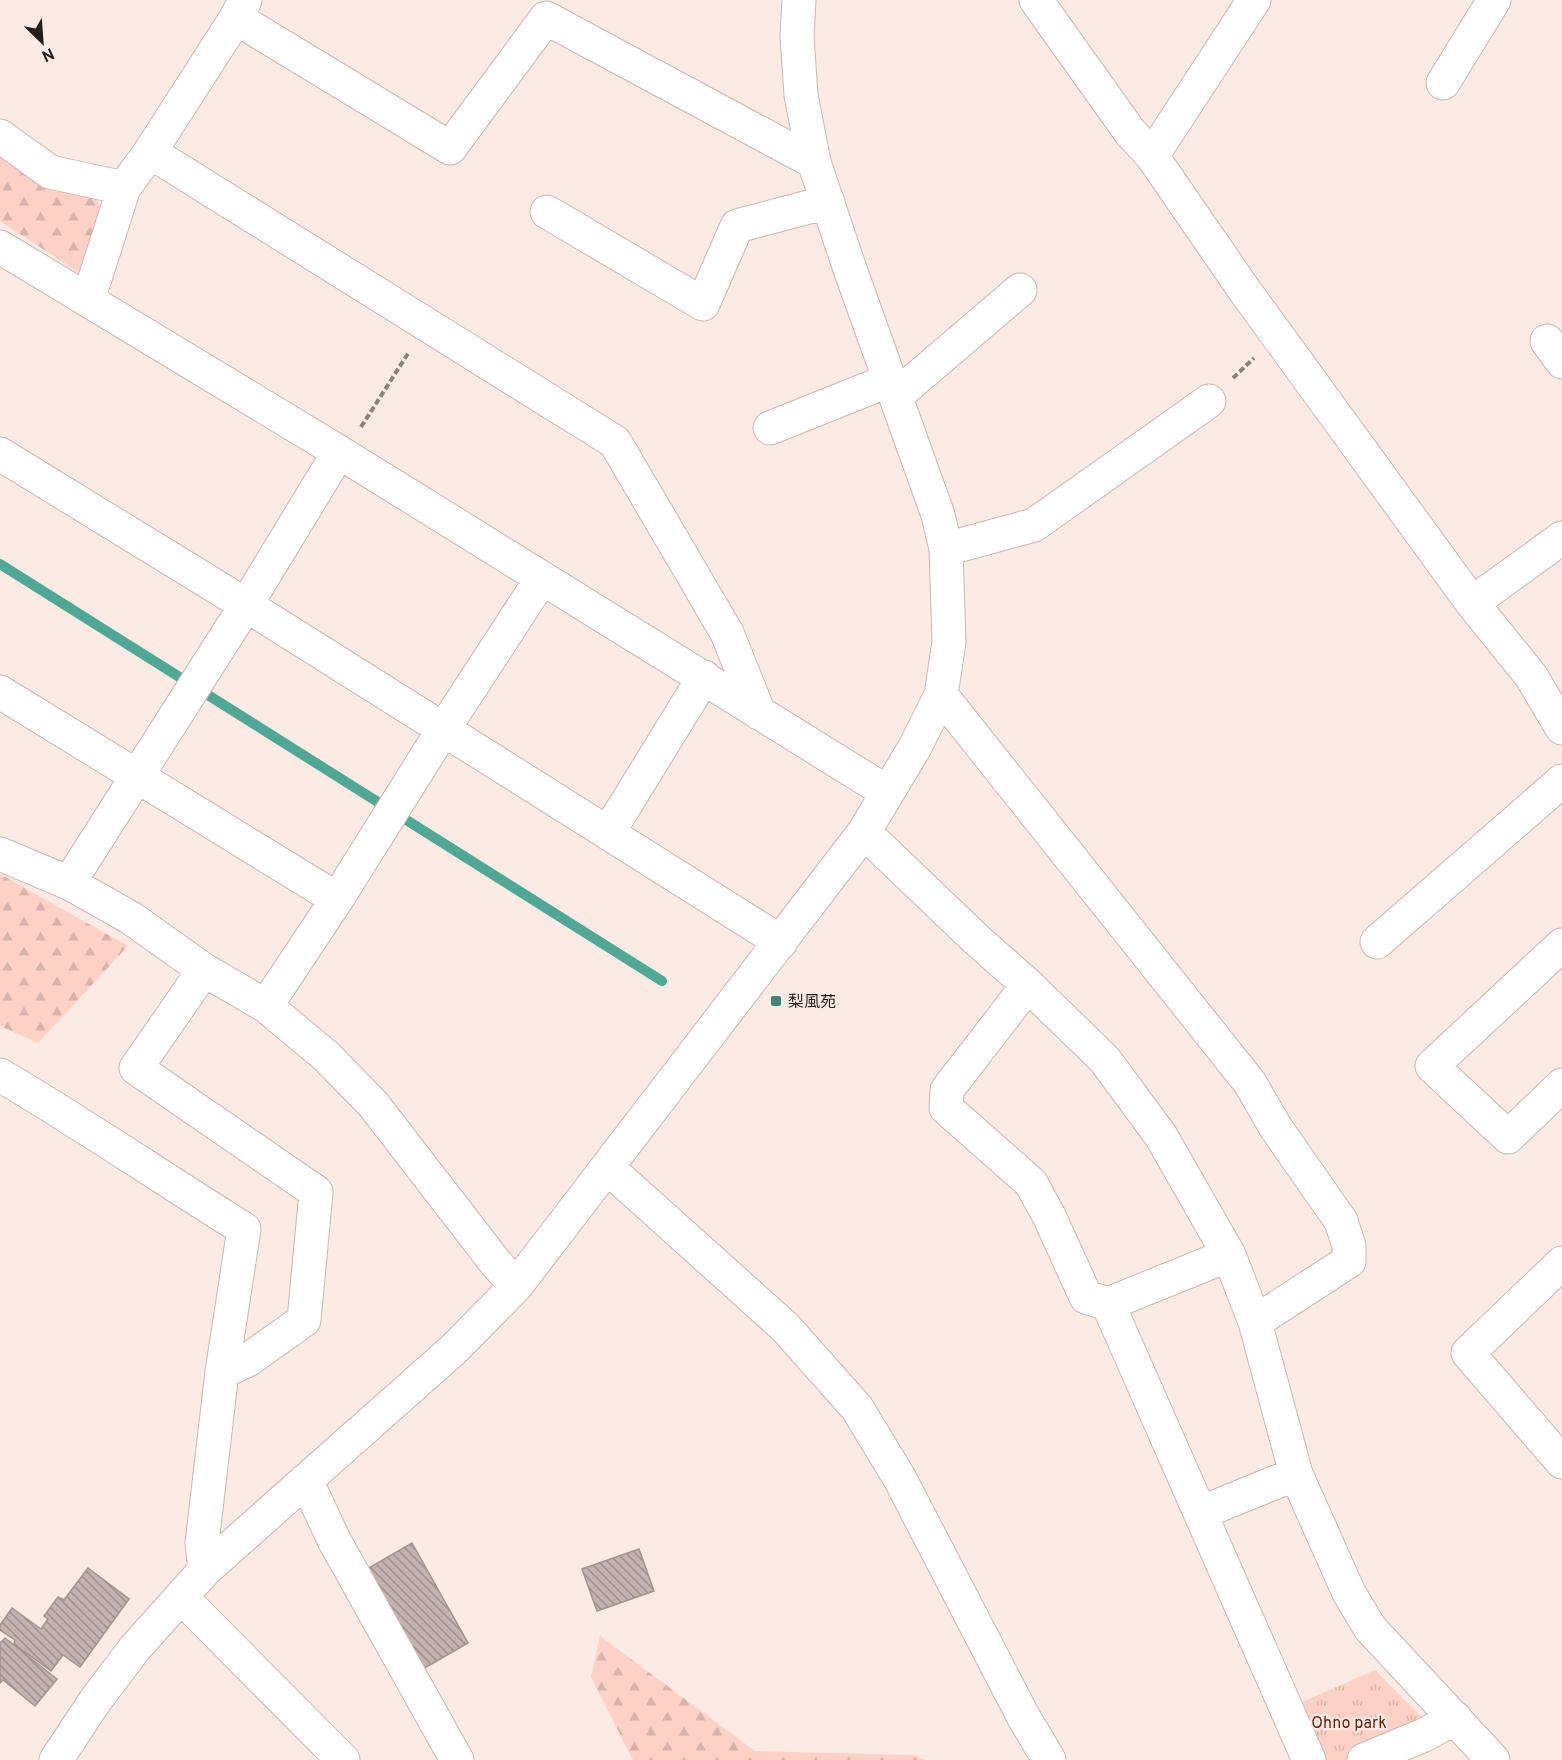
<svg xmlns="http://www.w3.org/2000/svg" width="1562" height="1760" viewBox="0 0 1562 1760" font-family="Overpass,'Noto Sans JP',sans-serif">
<defs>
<pattern id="forest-firs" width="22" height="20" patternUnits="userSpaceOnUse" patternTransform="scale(1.5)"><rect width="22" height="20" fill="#fdd1c6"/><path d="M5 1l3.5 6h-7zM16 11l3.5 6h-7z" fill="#d9b3aa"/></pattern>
<pattern id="park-tufts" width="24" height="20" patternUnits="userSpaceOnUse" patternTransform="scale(1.5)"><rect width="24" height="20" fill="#fdd1c6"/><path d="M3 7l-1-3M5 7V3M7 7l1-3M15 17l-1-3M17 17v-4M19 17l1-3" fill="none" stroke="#d9b3aa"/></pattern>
<pattern id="building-back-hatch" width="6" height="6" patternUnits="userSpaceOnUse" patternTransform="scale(1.5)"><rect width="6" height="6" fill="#c3b2ad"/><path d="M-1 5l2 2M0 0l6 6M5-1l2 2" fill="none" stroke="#9e908c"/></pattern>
</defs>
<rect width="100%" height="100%" fill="#fceae5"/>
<path fill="url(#forest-firs)" d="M 0,143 L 96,197 L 102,210 L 78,272 L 0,221 Z
M 0,874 L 128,946 L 38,1043 L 0,1026 Z
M 600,1636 L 755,1751 L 914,1755 L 926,1760 L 633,1760 L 591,1677 Z"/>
<path fill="url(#park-tufts)" d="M 1375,1670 L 1430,1726 L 1354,1760 L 1313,1760 L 1291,1707 Z"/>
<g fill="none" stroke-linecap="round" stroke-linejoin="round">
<path stroke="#4fa896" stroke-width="10" d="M 0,564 L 662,981"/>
</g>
<path fill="url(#building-back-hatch)" stroke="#a3928e" stroke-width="1.5" d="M 412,1543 L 468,1643 L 423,1669 L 367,1569 Z
M 639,1549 L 654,1591 L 597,1611 L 582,1569 Z
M 88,1568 L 129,1599 L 80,1667 L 63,1655 L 51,1671 L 14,1644 L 15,1640 L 0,1630 L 0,1625 L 12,1608 L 41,1629 L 48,1619 L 44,1616 L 58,1597 L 64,1600 Z
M 5,1638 L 57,1679 L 35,1706 L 3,1680 L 0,1683 L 0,1643 Z"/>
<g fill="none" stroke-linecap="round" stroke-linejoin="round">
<g stroke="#c8b7b3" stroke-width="35">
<path id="minor" d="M 245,0 L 236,18 L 150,152 L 615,442 L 727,633 L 759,713
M 1036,0 L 1130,132 L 1152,156 L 1245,291 L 1472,603 L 1531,676 L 1562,728
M 236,18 L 450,148 L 546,18 L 814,162
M 1443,83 L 1494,0
M 0,136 L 50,172 L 124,188 L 150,152
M 1152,156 L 1254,0
M 547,212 L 703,304 L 737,226 L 828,202
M 0,247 L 339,452 L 887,792
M 88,300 L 124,188
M 1547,341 L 1562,362
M 896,396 L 1020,290
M 770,428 L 890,380
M 0,454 L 246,605 L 781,942
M 946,549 L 1034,525 L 1209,401
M 1472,603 L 1562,538
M 0,692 L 337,899 L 443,730 L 542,578
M 941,695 L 1250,1083 L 1276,1128 L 1341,1221 L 1349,1246 L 1349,1261 L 1255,1322
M 864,832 L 977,940 L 1028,985 L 1105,1060 L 1161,1136 L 1229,1255 L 1255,1322 L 1296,1474 L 1349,1593 L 1370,1628 L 1493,1760
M 608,833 L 704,677
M 0,854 L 69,883 L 131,918 L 204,970 L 266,1006 L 326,1056 L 373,1104 L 495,1262 L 516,1286
M 69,883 L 246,605 L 339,452
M 1377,942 L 1562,781
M 1562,945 L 1432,1066 L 1508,1137 L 1562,1085
M 204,970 L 136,1068 L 316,1192 L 304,1320 L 248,1360 L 222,1372
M 1028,985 L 947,1090 L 946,1108 L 1031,1183 L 1049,1216 L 1086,1297 L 1108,1304
M 266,1006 L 337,899
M 0,1075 C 83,1124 162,1178 244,1229 L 222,1372 L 202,1543 L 205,1570
M 608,1168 L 785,1327 L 857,1408 L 900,1479 L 1023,1716 L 1049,1760
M 1229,1255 L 1108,1304 L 1309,1760
M 1562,1263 L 1468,1353 L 1562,1462
M 306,1480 L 334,1540 L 457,1760
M 1200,1513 L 1296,1474
M 181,1597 L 343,1760
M 56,1760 L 95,1701 L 135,1648 L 205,1570 L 454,1349 L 516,1286 L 864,832 L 915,747 L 941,695 L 949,642 L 946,549 L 938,515 L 851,272 L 814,162 L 801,95 L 797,36 L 799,0
M 1364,1760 L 1424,1735 L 1455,1718"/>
</g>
<path stroke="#8c807d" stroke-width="4" stroke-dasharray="6 3" stroke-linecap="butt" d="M 1233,378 L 1254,358
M 361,427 L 409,352"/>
<use href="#minor" stroke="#fff" stroke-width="33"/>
</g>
<rect fill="#428578" stroke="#fceae5" stroke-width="2" x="770" y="995" width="12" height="12" rx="3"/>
<g text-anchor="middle" stroke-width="4.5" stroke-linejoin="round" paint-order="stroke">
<g font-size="16" fill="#241d1c" stroke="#fceae5" text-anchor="start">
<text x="788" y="1007">梨風苑</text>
</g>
<g font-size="16" fill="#6d1a06" stroke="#fceae5">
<text x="1349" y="1728">Ohno park</text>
</g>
</g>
<g transform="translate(42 42) rotate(155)" stroke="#fceae5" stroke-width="4.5" paint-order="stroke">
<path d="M0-4.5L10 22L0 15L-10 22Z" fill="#241d1c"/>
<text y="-9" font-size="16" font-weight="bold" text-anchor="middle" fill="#241d1c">N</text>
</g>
</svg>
